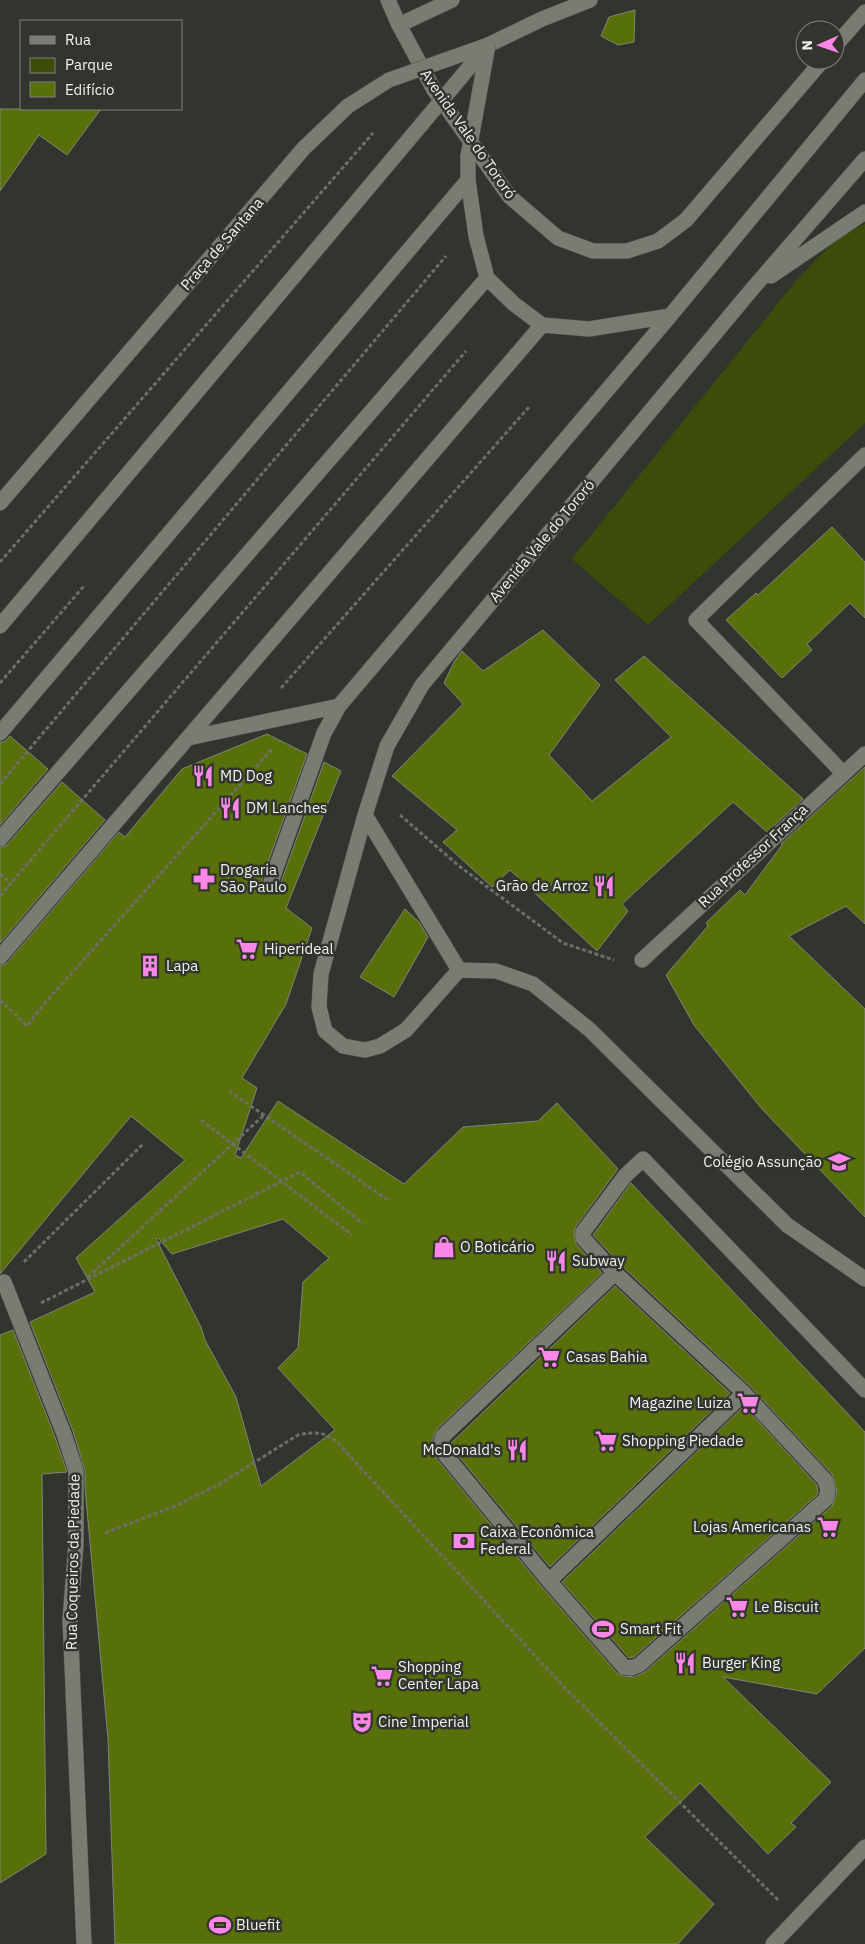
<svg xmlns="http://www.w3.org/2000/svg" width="865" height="1944" viewBox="0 0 865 1944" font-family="'IBM Plex Sans',sans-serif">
<rect width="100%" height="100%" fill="#32352d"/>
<path fill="#3c4d0a" d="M 865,224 L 865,423 L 648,625 L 572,559 L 796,281 L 838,237 Z"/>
<path fill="#587009" stroke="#80847a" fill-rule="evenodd" d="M 635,10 L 634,42 L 618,45 L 601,36 L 609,17 Z
M 0,109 L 101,109 L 67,155 L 39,135 L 0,191 Z
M 832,527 L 865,562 L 865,618 L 850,603 L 807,644 L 812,650 L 782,678 L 726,620 L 756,593 L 758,595 Z
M 543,630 L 600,685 L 549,755 L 592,801 L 671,737 L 615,680 L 644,656 L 803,799 L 767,832 L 733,802 L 622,904 L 628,911 L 597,951 L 510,870 L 492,887 L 443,842 L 457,830 L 392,776 L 463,704 L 444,683 L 454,662 L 462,651 L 483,671 Z
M 267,734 L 307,754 L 262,879 L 262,884 L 267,891 L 273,891 L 280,885 L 324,762 L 341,771 L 286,908 L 312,928 L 286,1004 L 242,1078 L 257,1088 L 235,1155 L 241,1158 L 278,1101 L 404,1184 L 463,1127 L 538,1121 L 557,1103 L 618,1169 L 576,1226 L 574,1232 L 576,1244 L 602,1273 L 437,1429 L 432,1440 L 436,1458 L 542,1587 L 617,1673 L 623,1676 L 634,1677 L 645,1672 L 832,1506 L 837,1492 L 832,1474 L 751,1387 L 622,1266 L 593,1235 L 631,1183 L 865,1432 L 865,1648 L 817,1694 L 723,1677 L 831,1782 L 791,1823 L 796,1827 L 768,1854 L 700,1783 L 645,1837 L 714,1904 L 678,1944 L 115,1944 L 108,1739 L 85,1488 L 85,1471 L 73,1431 L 30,1322 L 95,1292 L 76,1258 L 185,1160 L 131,1116 L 0,1274 L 0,966 L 7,963 L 119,832 L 125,837 L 182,769 ZM 283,1219 L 329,1258 L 303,1282 L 298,1348 L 278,1368 L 335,1430 L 261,1486 L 236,1397 L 205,1340 L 201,1327 L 156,1239 L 158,1238 L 172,1254 Z
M 10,736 L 48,769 L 0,825 L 0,742 L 4,742 Z
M 865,767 L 865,924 L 846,906 L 789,936 L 865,1009 L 865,1217 L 762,1109 L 694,1025 L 666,975 L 708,926 L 706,923 L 740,890 L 745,895 L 782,845 L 781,844 Z
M 62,782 L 105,820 L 0,943 L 0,848 L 7,845 Z
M 405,909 L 419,922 L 428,937 L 394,997 L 360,977 Z
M 615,1286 L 730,1393 L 550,1567 L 452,1448 L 451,1443 Z
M 13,1330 L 55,1437 L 67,1472 L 42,1474 L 46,1854 L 0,1883 L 0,1335 Z
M 744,1406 L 817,1485 L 818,1494 L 634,1657 L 629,1658 L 562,1582 Z"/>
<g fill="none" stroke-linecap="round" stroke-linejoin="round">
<g stroke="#52544d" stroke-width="16">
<path id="lane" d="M 488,45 L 542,19 L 590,0
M 771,276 L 865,212
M 542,325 L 589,329 L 670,316 L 865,80
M 0,503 L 304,148 L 348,106 L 389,80
M 0,626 L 421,125
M 0,733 L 468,180
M 188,738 L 339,706
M 843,773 L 696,620 L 865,455
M 365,815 L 459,970
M 0,839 L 487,278
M 271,882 L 324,733 L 339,706 L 670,316
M 0,957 L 542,325 L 514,304 L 487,278 L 476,236 L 468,180 L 468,156
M 459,970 L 406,1030 L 380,1046 L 365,1050 L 343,1046 L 325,1031 L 319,1007 L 321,974 L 365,815 L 387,746 L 422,685 L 753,288 L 865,159
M 459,970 L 496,971 L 533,984 L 590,1030 L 787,1225 L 865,1279
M 615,1273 L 443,1436 L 441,1442 L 443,1452 L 549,1581 L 744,1393 L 615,1273 L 583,1238 L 583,1232 L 625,1176 L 643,1159 L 865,1390
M 549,1581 L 624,1667 L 631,1668 L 639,1665 L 826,1499 L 828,1490 L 825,1480 L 744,1393"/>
</g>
<g stroke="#52544d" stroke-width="16">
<path id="street" d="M 388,0 L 399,25
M 642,960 L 865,754
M 4,1282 L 64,1434 L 76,1471 L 76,1544 L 70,1619 L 84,1944
M 773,1944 L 865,1847"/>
</g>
<g stroke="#52544d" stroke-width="16">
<path id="secondary" d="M 452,0 L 399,25 L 434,90 L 509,196 L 558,238 L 593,251 L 627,251 L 658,241 L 686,220 L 823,60
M 835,46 L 865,12"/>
</g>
<path stroke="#6c6f68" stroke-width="3" stroke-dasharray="4 2.5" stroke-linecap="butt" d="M 0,562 L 373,133
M 0,683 L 84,586
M 281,688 L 529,407
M 0,784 L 446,256
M 400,815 L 459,866 L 563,943 L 614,960
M 0,874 L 11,883
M 0,896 L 466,351
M 0,1000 L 27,1026 L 44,1004 L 272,749
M 229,1091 L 388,1200
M 201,1120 L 352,1235
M 24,1262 L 144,1143
M 88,1277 L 264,1115
M 41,1303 L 300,1172 L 363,1224
M 105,1533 L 175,1506 L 218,1485 L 298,1435 C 332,1427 337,1443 358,1465 L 564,1687 L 778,1900"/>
<use href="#lane" stroke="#787c72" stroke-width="15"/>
<use href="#street" stroke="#787c72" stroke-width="15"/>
<use href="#secondary" stroke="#787c72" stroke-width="15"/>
<g stroke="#52544d" stroke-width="16" stroke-linecap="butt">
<path id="lane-bridge" d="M 389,80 L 488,45
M 421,125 L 487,46
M 468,156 L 488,45"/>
</g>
<use href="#lane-bridge" stroke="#787c72" stroke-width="15"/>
</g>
<defs>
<g id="restaurant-bare" transform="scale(1.725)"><path d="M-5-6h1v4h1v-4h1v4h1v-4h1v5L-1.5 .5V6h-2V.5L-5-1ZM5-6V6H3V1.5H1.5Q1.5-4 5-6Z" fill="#fa87e7" stroke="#32352d" stroke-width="2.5" paint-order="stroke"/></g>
<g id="pharmacy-bare" transform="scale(1.725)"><path d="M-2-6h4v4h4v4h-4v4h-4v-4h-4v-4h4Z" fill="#fa87e7" stroke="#32352d" stroke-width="2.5" paint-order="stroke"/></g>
<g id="supermarket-bare" transform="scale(1.725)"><path d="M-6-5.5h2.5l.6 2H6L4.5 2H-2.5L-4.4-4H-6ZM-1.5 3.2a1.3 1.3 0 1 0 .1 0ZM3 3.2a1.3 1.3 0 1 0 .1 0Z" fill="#fa87e7" stroke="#32352d" stroke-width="2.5" paint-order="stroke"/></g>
<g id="building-bare" transform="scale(1.725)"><path d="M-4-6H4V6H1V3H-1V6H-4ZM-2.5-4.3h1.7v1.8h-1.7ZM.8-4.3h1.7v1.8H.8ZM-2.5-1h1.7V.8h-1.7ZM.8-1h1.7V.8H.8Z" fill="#fa87e7" stroke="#32352d" stroke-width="2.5" paint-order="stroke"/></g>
<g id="school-bare" transform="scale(1.725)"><path d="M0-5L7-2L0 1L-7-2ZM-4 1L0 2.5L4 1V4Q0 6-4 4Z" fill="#fa87e7" stroke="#32352d" stroke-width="2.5" paint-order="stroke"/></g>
<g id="shop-bare" transform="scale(1.725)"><path d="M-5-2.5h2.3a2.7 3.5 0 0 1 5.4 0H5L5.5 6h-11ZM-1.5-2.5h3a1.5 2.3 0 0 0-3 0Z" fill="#fa87e7" stroke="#32352d" stroke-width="2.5" paint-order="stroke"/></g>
<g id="bank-bare" transform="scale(1.725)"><path d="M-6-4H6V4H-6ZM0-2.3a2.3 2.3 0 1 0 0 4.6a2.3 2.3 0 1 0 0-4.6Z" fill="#fa87e7" stroke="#32352d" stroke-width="2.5" paint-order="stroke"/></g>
<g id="stadium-bare" transform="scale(1.725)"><path d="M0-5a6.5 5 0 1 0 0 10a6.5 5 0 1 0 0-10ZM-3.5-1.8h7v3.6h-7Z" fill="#fa87e7" stroke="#32352d" stroke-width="2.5" paint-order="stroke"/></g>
<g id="theatre-bare" transform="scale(1.725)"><path d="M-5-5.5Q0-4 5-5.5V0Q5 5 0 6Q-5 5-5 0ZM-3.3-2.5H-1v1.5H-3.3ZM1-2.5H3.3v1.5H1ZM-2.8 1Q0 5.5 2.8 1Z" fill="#fa87e7" stroke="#32352d" stroke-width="2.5" paint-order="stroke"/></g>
</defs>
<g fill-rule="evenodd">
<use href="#restaurant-bare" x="203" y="776"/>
<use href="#restaurant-bare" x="230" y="808"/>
<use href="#pharmacy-bare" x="204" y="879"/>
<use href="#restaurant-bare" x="604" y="886"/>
<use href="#supermarket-bare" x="247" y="949"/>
<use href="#building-bare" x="150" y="966"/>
<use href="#school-bare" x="839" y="1162"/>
<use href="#shop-bare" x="444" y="1247"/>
<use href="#restaurant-bare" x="556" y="1261"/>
<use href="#supermarket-bare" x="549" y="1357"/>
<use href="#supermarket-bare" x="748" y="1403"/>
<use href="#supermarket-bare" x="606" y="1441"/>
<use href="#restaurant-bare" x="517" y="1450"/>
<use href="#supermarket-bare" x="828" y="1527"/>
<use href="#bank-bare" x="464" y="1541"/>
<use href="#supermarket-bare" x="737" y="1607"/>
<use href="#stadium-bare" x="603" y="1629"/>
<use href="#restaurant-bare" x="685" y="1663"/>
<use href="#supermarket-bare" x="382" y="1676"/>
<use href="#theatre-bare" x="362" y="1722"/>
<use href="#stadium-bare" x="220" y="1925"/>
</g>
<g text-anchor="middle" stroke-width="5" stroke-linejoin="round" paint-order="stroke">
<g font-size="15" fill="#f0f2ed" stroke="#32352d">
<text transform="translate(468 134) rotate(55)" y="5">Avenida Vale do Tororó</text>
<text transform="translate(222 244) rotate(-49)" y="5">Praça de Santana</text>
<text transform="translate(542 541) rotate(-50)" y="5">Avenida Vale do Tororó</text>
<text transform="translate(753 856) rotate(-43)" y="5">Rua Professor França</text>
<text transform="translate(73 1562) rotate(-89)" y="5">Rua Coqueiros da Piedade</text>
</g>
<g font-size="15" fill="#f0f2ed" stroke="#32352d" text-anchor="start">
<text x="220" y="781">MD Dog</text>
<text x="246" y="813">DM Lanches</text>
<text x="220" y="875">Drogaria<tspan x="220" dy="17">São Paulo</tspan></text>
<text x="588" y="891" text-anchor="end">Grão de Arroz</text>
<text x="264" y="954">Hiperideal</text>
<text x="166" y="971">Lapa</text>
<text x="822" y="1167" text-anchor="end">Colégio Assunção</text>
<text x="460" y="1252">O Boticário</text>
<text x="572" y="1266">Subway</text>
<text x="566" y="1362">Casas Bahia</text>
<text x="731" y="1408" text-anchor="end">Magazine Luiza</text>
<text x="622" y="1446">Shopping Piedade</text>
<text x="501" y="1455" text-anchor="end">McDonald's</text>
<text x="811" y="1532" text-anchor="end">Lojas Americanas</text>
<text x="480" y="1537">Caixa Econômica<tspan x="480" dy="17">Federal</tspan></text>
<text x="754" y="1612">Le Biscuit</text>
<text x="620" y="1634">Smart Fit</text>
<text x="702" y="1668">Burger King</text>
<text x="398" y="1672">Shopping<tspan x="398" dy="17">Center Lapa</tspan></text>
<text x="378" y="1727">Cine Imperial</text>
<text x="236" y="1930">Bluefit</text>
</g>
</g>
<rect x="20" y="20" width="162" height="90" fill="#32352d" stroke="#7e817a"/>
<rect x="30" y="36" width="25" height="8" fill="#787c72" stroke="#7e817a"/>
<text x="65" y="45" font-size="15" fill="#f0f2ed">Rua</text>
<rect x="30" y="58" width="25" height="15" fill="#3c4d0a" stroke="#7e817a"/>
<text x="65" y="70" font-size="15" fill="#f0f2ed">Parque</text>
<rect x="30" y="82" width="25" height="15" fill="#587009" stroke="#7e817a"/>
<text x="65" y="95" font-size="15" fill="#f0f2ed">Edifício</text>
<g transform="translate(820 45) rotate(268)"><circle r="24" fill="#32352d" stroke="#7e817a"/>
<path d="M0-4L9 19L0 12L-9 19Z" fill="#fa87e7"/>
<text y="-8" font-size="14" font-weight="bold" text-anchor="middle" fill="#f0f2ed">N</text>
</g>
</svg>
